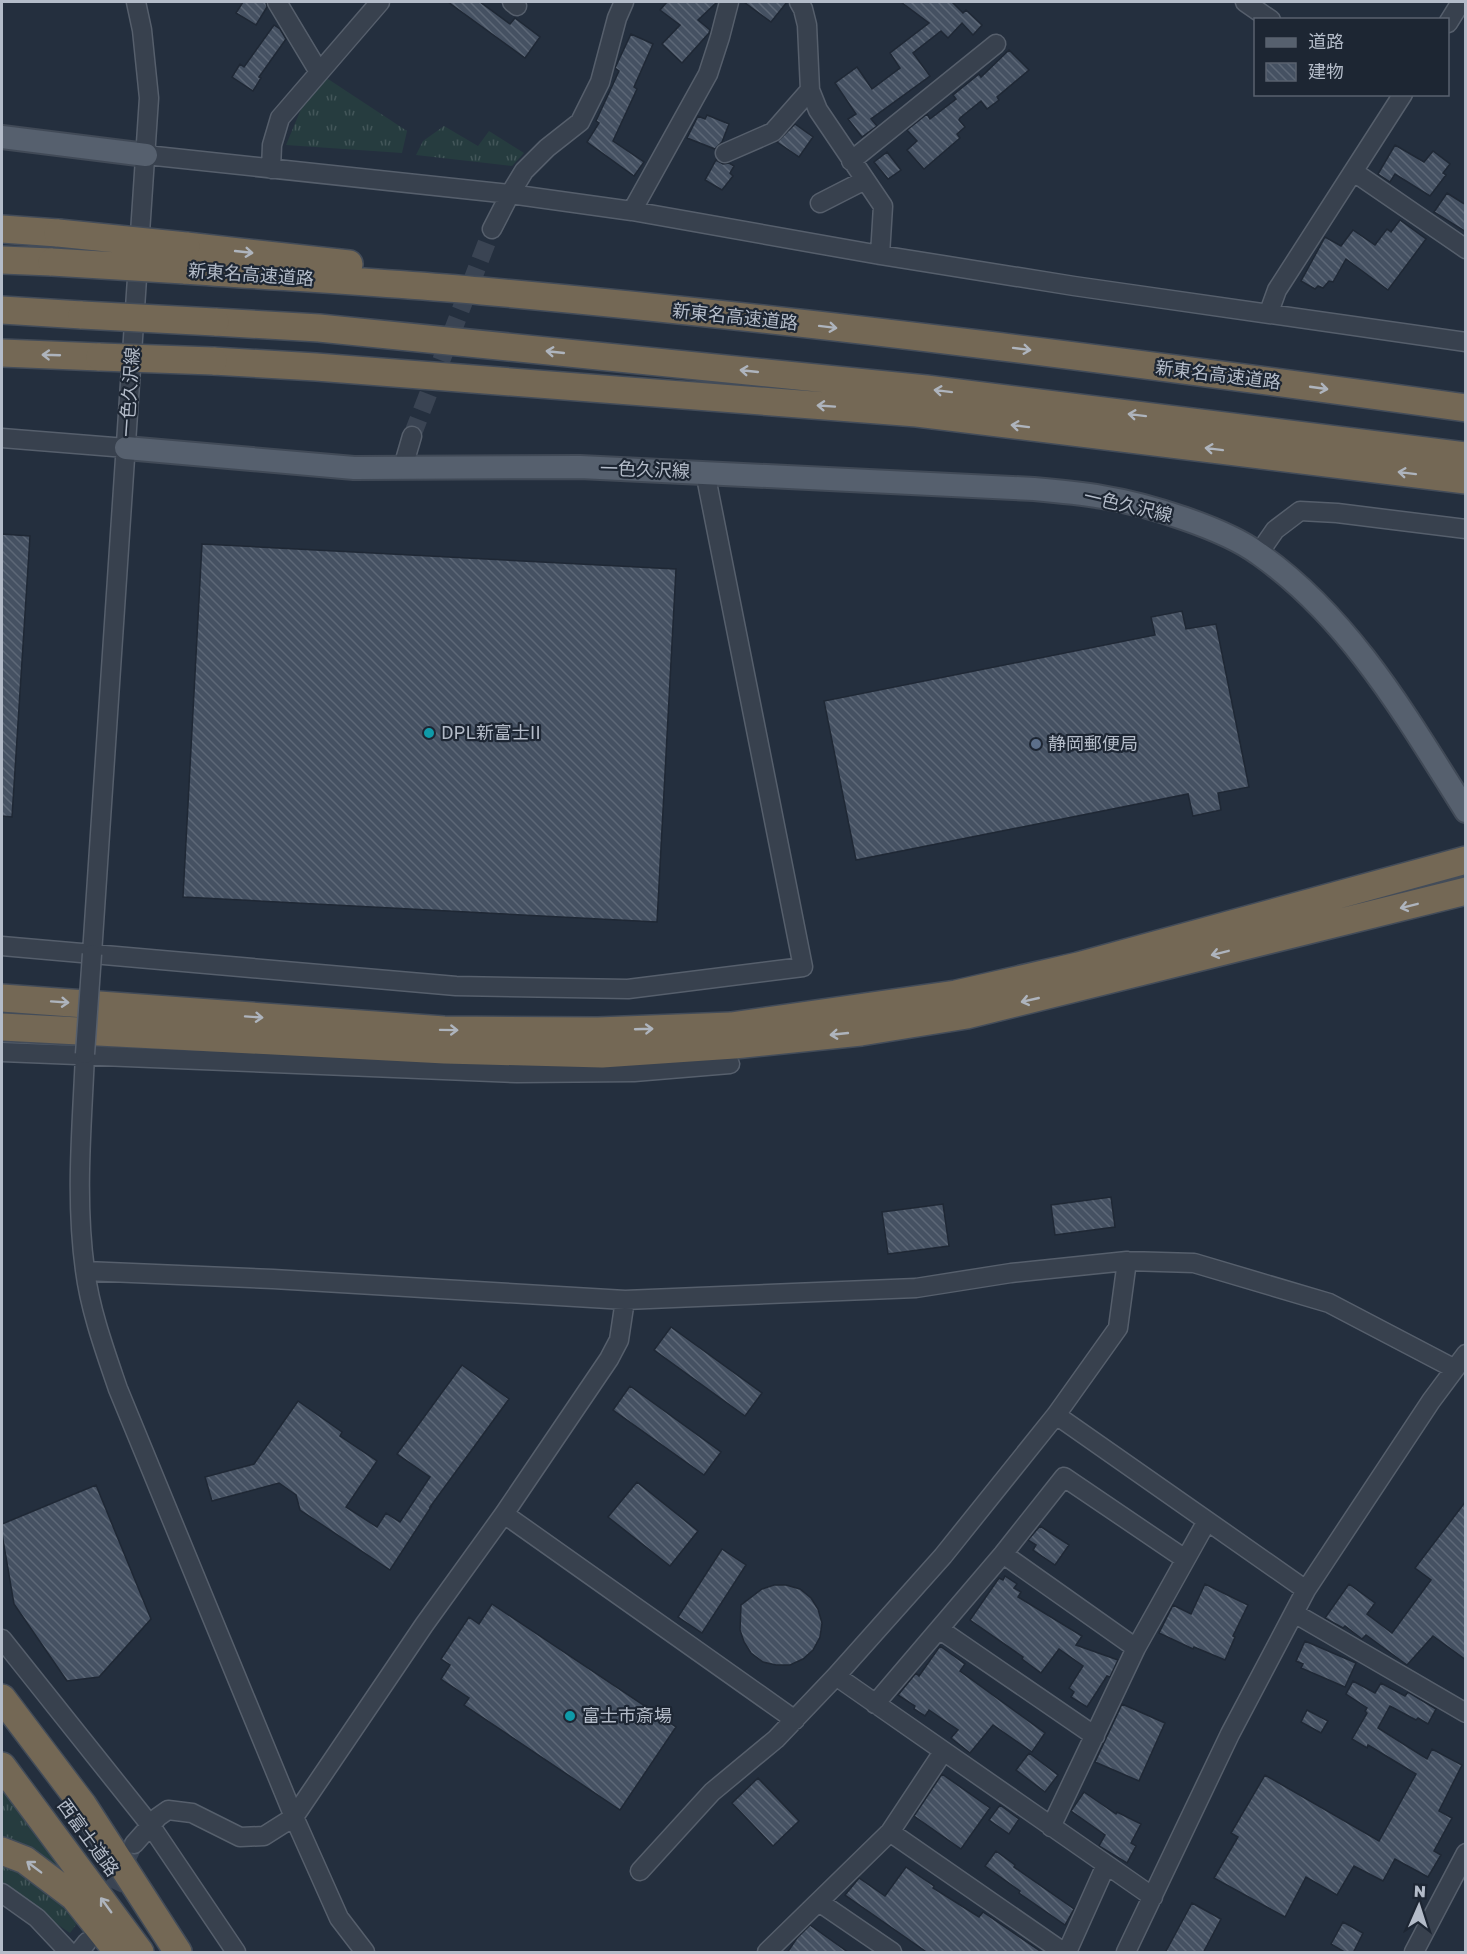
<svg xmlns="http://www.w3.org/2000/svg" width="1467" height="1954" viewBox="0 0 1467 1954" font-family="'Golos Text','Noto Sans JP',sans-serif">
<defs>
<pattern id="grass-tufts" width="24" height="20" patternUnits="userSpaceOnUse" patternTransform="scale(1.5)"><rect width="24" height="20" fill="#263c3f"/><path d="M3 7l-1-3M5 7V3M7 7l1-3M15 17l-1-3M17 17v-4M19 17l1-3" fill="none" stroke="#435659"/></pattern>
<pattern id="building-back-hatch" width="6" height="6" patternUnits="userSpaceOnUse" patternTransform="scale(1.5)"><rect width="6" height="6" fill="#455162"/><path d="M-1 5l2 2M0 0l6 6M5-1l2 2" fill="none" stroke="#5d6877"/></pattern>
</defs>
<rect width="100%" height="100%" fill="#242f3e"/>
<path fill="url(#grass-tufts)" d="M 325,77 L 407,131 L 402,153 L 286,145 L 304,102 Z
M 444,126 L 478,146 L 489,131 L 524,153 L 512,166 L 416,155 L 423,141 Z
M 2,1788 L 93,1902 L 70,1933 L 2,1887 Z"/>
<path fill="url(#building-back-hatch)" stroke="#1f2835" stroke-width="1.5" d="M 243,2 L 266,2 L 267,7 L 256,25 L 236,13 Z
M 448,2 L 480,2 L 510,24 L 515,18 L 540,37 L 525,58 Z
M 667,2 L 717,2 L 698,20 L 710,30 L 709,33 L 682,63 L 662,44 L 680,25 L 660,10 Z
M 744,2 L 787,2 L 771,22 Z
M 901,2 L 952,2 L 963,13 L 966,10 L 982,25 L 973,35 L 962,23 L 948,38 L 941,31 L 913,53 L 930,76 L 871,119 L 877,126 L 862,137 L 848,119 L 856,114 L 835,83 L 857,67 L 872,89 L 900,68 L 890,53 L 929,23 Z
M 274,25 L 280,29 L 286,39 L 259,77 L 261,78 L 253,91 L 232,77 L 240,64 L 244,67 Z
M 631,34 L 653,44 L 634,87 L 637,89 L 613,141 L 644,162 L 634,176 L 587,142 L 599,123 L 596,121 L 619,71 L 615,68 Z
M 1009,50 L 1029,70 L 997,97 L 999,100 L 987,109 L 981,101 L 960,118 L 959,120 L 965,127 L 957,134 L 960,138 L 924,169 L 907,150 L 917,141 L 907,130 L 927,114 L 930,119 L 956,99 L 953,95 L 979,74 L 981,77 Z
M 707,115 L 729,124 L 722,142 L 715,149 L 687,138 L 698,116 L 705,119 Z
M 795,124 L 813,137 L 799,157 L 777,142 Z
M 1395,145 L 1424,162 L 1433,151 L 1450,164 L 1443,173 L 1446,175 L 1430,196 L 1395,174 L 1390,182 L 1378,174 Z
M 887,152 L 901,170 L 888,179 L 874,162 Z
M 716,160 L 723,164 L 729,163 L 734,166 L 730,173 L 733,176 L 722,190 L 705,180 Z
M 1447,193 L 1466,205 L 1466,232 L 1434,212 Z
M 1400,220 L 1426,239 L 1388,290 L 1346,259 L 1333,282 L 1329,281 L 1323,288 L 1318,286 L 1315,289 L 1301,281 L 1325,237 L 1341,246 L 1353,230 L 1375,245 L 1387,229 L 1391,232 Z
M 2,534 L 30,536 L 12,817 L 2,816 Z
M 202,544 L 676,569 L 657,922 L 183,897 Z
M 1182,611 L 1186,629 L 1216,624 L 1249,787 L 1218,793 L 1221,810 L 1193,816 L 1188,794 L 856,860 L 824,701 L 1155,635 L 1151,617 Z
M 1111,1197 L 1115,1227 L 1055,1235 L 1051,1205 Z
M 943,1204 L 949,1246 L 888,1254 L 882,1212 Z
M 671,1327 L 762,1393 L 745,1416 L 654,1350 Z
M 462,1365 L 509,1399 L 430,1507 L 431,1507 L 390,1570 L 300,1510 L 296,1495 L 279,1483 L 212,1501 L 205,1477 L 254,1464 L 298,1401 L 342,1432 L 340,1436 L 377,1461 L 346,1507 L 377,1527 L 386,1513 L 400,1522 L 430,1477 L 397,1454 Z
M 630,1386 L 721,1452 L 704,1475 L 613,1410 Z
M 637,1482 L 698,1531 L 670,1566 L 608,1517 Z
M 96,1485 L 151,1619 L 99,1677 L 67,1681 L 14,1604 L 2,1534 L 2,1524 Z
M 1466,1501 L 1466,1660 L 1433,1636 L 1407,1665 L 1366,1635 L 1362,1639 L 1345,1626 L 1343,1628 L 1325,1618 L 1349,1584 L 1375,1603 L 1367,1614 L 1392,1633 L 1431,1580 L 1415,1568 Z
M 1040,1526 L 1069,1545 L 1055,1565 L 1033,1550 L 1036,1545 L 1028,1540 Z
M 722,1549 L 746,1565 L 702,1633 L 678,1617 Z
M 1005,1576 L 1017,1584 L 1014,1588 L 1021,1592 L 1018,1597 L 1082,1636 L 1076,1645 L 1118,1660 L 1110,1677 L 1107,1676 L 1087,1707 L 1071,1697 L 1074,1692 L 1069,1688 L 1083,1666 L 1059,1649 L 1041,1673 L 1022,1659 L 1023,1657 L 970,1620 L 999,1578 L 1003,1580 Z
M 1205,1584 L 1248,1605 L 1233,1636 L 1235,1637 L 1225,1660 L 1194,1647 L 1193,1649 L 1159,1633 L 1173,1605 L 1191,1614 Z
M 774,1585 L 786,1585 L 800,1589 L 811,1598 L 818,1609 L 822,1623 L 820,1637 L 813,1650 L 803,1659 L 790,1665 L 776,1665 L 763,1662 L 751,1653 L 744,1642 L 740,1630 L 741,1605 L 762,1589 Z
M 492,1604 L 676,1727 L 620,1810 L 464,1705 L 469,1698 L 441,1679 L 450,1665 L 441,1659 L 469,1617 L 479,1624 Z
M 1305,1641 L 1356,1663 L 1345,1687 L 1301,1668 L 1303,1664 L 1296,1661 Z
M 940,1646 L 965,1664 L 960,1671 L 1045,1733 L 1032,1752 L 993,1725 L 970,1753 L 951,1738 L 958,1730 L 929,1710 L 925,1716 L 914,1709 L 915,1706 L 898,1695 L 916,1673 L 919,1676 Z
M 1353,1681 L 1375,1693 L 1381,1683 L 1405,1696 L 1408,1692 L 1436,1709 L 1428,1724 L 1418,1718 L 1416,1720 L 1390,1706 L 1378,1728 L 1427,1759 L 1432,1749 L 1462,1765 L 1439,1811 L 1452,1818 L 1434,1851 L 1441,1855 L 1428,1877 L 1395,1859 L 1383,1881 L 1354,1866 L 1337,1895 L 1306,1877 L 1285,1917 L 1214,1878 L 1238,1837 L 1231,1833 L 1265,1775 L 1379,1841 L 1416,1774 L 1368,1745 L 1367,1748 L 1352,1739 L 1367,1713 L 1365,1711 L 1367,1708 L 1346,1694 Z
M 1122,1704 L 1165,1723 L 1139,1781 L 1095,1762 Z
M 1307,1710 L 1328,1721 L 1321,1733 L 1301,1722 Z
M 1029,1753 L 1058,1775 L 1045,1792 L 1016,1770 Z
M 942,1774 L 990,1808 L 961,1849 L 914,1816 Z
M 758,1778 L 799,1821 L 773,1846 L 732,1803 Z
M 1084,1792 L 1116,1814 L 1117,1812 L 1141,1824 L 1131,1843 L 1136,1846 L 1127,1863 L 1099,1846 L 1105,1835 L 1071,1811 Z
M 1000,1805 L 1019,1819 L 1009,1834 L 989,1820 Z
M 996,1851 L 1015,1865 L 1014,1867 L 1074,1909 L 1065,1925 L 1019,1893 L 1020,1891 L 985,1866 Z
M 906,1867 L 934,1886 L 933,1888 L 979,1917 L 983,1912 L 1043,1953 L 928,1953 L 845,1895 L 859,1878 L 885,1896 Z
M 1192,1903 L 1221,1919 L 1203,1953 L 1165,1953 Z
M 1343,1922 L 1363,1933 L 1353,1953 L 1346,1953 L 1331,1944 Z
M 810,1925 L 849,1953 L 787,1953 L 797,1938 Z"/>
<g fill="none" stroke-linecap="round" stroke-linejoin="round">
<path stroke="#3a4453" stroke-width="18" stroke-dasharray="18 9" stroke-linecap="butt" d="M 412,436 L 492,229
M 101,1913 L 134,1844"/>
<g stroke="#565f6c" stroke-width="21">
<path id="minor" d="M 277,2 L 319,72
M 512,2 L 517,6
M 799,2 L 803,9 L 807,25 L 810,90 L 818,110 L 883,206 L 880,255
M 1245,2 L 1271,20
M 1448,23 L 1461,2
M 725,153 L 773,132 L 810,90
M 146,155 L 510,194 L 632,211 L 880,255 L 1074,286 L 1466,342
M 851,161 L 996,44
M 271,169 L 272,145 L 280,118 L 380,2
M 1354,172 L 1466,249
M 820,203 L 865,180
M 632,211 L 708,74 L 720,37 L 729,2
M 492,229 L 510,194 L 524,171 L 547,148 L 580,122 L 600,82 L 617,18 L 624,2
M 1269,312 L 1277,290 L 1403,94
M 2,438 L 126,448
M 403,467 L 412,436
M 1259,553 L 1275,530 L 1300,511 L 1337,513 L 1466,529
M 2,946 L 456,986 L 628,989 L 803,967 L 705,472
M 92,954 L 149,98 L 142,30 L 136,2
M 2,1052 L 517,1073 L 634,1072 L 730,1064
M 85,1054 C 82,1126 75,1198 85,1270 C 90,1310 105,1351 118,1389 L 294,1817 L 339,1918 L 365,1952
M 85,1271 L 273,1279 L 625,1300 L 916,1288 L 1011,1273 L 1127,1261 L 1194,1263 L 1329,1303 L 1455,1369
M 1056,1415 L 1306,1590
M 504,1514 L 795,1720
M 1003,1554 L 1136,1648
M 1294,1613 L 1466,1713
M 939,1629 L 1095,1736
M 2,1639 L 151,1826 L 236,1952
M 836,1676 L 1153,1897
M 875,1704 L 1003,1554 L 1064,1477 L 1185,1559
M 1051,1827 L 1136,1648 L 1207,1521
M 890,1832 L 1063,1952
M 134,1844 L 158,1817 L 168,1810 L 192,1813 L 240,1837 L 264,1836 L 294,1817 L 424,1625 L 504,1514 L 609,1359 L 619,1340 L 625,1300
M 640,1871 L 712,1792 L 776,1739 L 836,1676 L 943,1556 L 1056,1415 L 1118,1328 L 1127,1261
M 2,1893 L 37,1918 L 69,1952
M 819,1902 L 892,1952
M 79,1952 L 87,1942
M 767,1952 L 890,1832 L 943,1752
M 1067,1952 L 1106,1865
M 1126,1952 L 1230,1734 L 1306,1590 L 1431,1401 L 1466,1354
M 1414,1952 L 1466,1853"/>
</g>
<g stroke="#414a57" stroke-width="26">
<path id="major" d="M 2,137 L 146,155
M 126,448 L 354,468 L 580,467 L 1034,489 C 1057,491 1079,493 1102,497 C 1146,504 1224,528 1259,554 C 1351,619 1407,718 1466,811"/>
</g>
<g stroke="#434c59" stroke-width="30">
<path id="highway" d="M 2,229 L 58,233
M 186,246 L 349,264
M 2,260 L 52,262
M 184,270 C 283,277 383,282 482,291 C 811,320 1138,363 1466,408
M 2,310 L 82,315
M 215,322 L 319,328 L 926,389 L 1466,456
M 2,353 L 100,357
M 213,361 L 316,367 L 917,413 L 1466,480
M 2,998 L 444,1030 L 598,1031 L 731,1026 L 956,994 L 1078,966 L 1466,860
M 2,1027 L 445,1050 L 602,1054 L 734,1045 L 861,1032 L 967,1015 L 1466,891
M 2,1698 L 83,1805 L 178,1952
M 2,1766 L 140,1952
M 2,1851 L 25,1860 L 74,1897 L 118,1952"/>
</g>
<use href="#minor" stroke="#38414e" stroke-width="18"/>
<use href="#major" stroke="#56606e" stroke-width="22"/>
<use href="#highway" stroke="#746855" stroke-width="27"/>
<g stroke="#565f6c" stroke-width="21" stroke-linecap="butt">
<path id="minor-bridge" d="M 85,1054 L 92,954"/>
</g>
<g stroke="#434c59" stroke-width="30" stroke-linecap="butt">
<path id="highway-bridge" d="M 58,233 L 186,246
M 52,262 L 184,270
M 82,315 L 215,322
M 100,357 L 213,361"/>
</g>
<use href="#minor-bridge" stroke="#38414e" stroke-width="18"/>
<use href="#highway-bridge" stroke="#746855" stroke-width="27"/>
</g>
<defs><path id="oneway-shaft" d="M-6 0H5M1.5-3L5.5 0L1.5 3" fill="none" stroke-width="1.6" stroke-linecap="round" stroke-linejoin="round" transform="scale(1.5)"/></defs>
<g stroke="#aeb4bd">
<use href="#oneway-shaft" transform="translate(244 252) rotate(6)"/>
<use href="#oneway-shaft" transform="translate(828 327) rotate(7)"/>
<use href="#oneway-shaft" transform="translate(1022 349) rotate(7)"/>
<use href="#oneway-shaft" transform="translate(555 352) rotate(-174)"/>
<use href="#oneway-shaft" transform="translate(51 355) rotate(-178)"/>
<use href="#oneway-shaft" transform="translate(749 371) rotate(-174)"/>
<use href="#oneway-shaft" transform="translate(1319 388) rotate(8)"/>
<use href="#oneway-shaft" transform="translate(943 391) rotate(-173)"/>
<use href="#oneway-shaft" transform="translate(826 406) rotate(-176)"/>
<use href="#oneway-shaft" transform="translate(1137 415) rotate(-173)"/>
<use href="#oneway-shaft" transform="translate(1020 426) rotate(-173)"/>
<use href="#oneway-shaft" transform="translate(1214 449) rotate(-173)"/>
<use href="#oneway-shaft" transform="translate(1407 473) rotate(-173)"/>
<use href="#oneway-shaft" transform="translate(1409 906) rotate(166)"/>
<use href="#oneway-shaft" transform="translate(1220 953) rotate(166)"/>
<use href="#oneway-shaft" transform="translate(1030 1000) rotate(167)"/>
<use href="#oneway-shaft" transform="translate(60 1002) rotate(4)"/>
<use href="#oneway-shaft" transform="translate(254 1017) rotate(4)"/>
<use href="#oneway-shaft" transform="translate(644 1029) rotate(-2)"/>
<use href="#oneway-shaft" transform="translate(449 1030) rotate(1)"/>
<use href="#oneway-shaft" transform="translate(839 1034) rotate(174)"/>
<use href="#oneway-shaft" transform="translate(34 1867) rotate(-143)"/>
<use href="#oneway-shaft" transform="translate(106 1905) rotate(-126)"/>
</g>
<g fill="#0f9aa8" stroke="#1d2633" stroke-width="2">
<circle cx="429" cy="733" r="6"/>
<circle cx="570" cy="1716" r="6"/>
</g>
<circle fill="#5c6f8a" stroke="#1d2633" stroke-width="2" cx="1036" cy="744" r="6"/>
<g text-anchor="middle" stroke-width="4.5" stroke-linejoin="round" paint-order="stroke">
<g font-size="18" fill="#b4bcc9" stroke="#1d2633">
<text transform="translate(251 275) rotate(4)" y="6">新東名高速道路</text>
<text transform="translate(735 317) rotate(6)" y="6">新東名高速道路</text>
<text transform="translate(1218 375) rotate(7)" y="6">新東名高速道路</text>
<text transform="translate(130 392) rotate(-86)" y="6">一色久沢線</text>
<text transform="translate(645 470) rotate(2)" y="6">一色久沢線</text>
<text transform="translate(1128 506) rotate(13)" y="6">一色久沢線</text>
<text transform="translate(88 1838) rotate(54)" y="6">西富士道路</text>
</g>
<g font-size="18" fill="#b4bcc9" stroke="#1d2633" text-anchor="start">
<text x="441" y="739">DPL新富士II</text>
<text x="1048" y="750">静岡郵便局</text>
<text x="582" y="1722">富士市斎場</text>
</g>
</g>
<rect width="1467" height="1954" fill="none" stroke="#b4bcc9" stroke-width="6"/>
<rect x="1254" y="18" width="195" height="78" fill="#1d2633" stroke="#59626f" stroke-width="1.5"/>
<rect x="1266" y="38" width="30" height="9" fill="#56606e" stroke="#59626f" stroke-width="1.5"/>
<text x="1308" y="48" font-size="18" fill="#b4bcc9">道路</text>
<rect x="1266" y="63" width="30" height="18" fill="url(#building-back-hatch)" stroke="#59626f" stroke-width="1.5"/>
<text x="1308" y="78" font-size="18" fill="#b4bcc9">建物</text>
<g transform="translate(1419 1906) rotate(3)" stroke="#1d2633" stroke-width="4.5" paint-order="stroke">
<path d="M0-4.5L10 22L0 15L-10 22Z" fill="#b4bcc9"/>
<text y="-9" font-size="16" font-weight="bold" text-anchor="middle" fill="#b4bcc9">N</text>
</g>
</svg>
